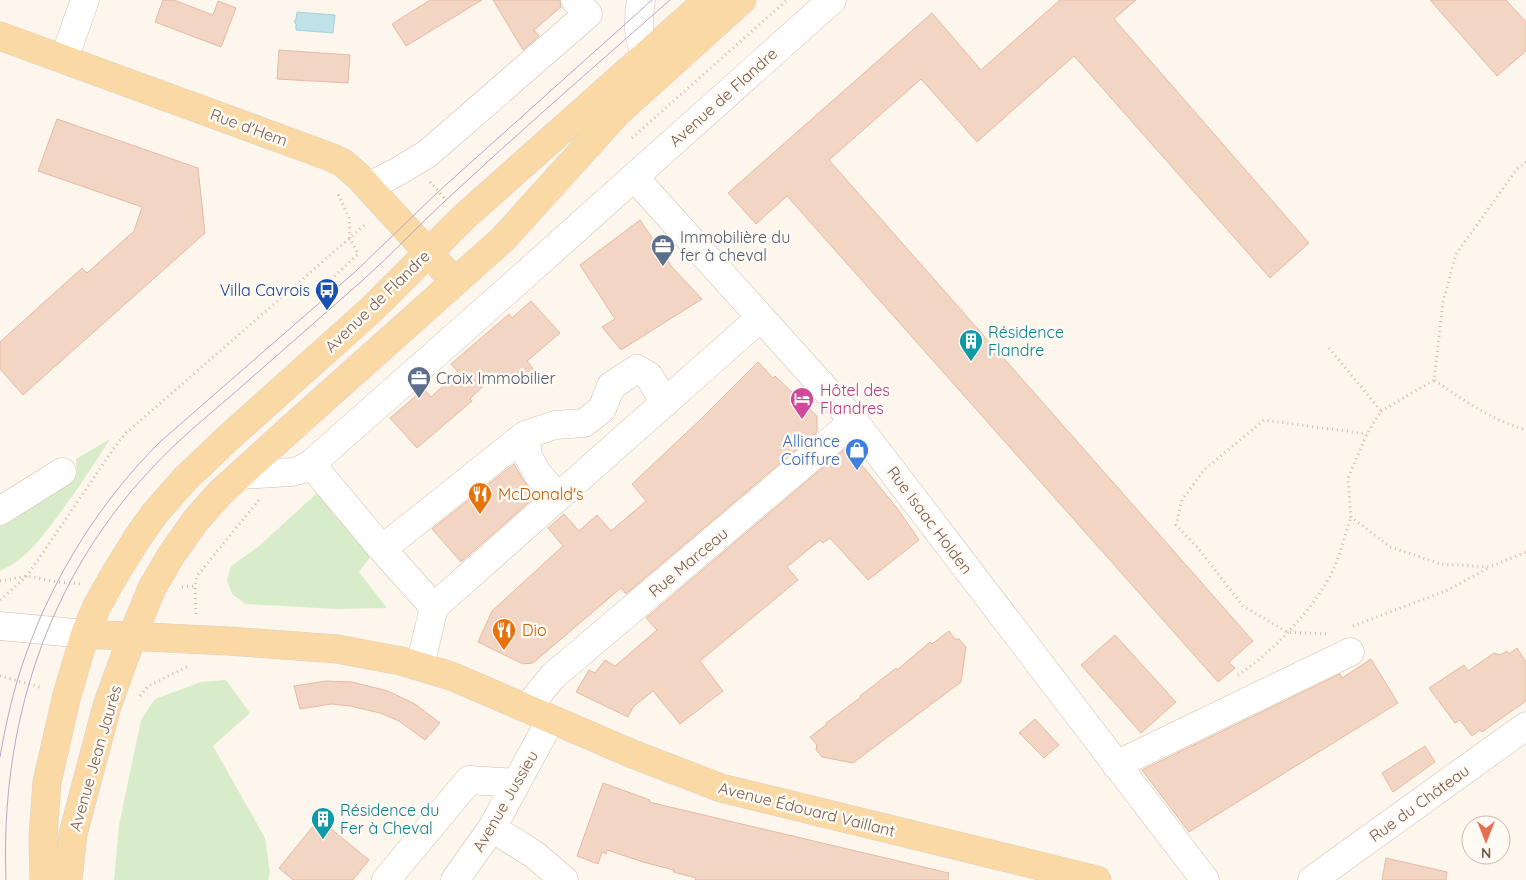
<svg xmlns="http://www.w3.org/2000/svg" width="1526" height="880" viewBox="0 0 1526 880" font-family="Quicksand,sans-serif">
<rect width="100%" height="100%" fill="#fdf6ec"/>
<path fill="#d8ecc9" d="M 110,439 C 94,464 78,489 60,513 C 43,536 27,559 0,571 L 0,523 L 77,475 L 76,459 Z
M 317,493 L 371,556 L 359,572 L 387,608 L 337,609 L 246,604 L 232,594 L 227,580 L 231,566 L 258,547 Z
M 226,680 L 250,713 L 213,746 L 265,838 L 270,873 L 268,880 L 114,880 L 119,825 L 141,720 L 155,699 L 201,682 Z"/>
<path fill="#bfe3e8" stroke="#a5d3da" d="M 297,12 L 335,15 L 333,33 L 296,30 L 296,24 L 294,22 L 296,19 Z"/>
<path fill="#f3d5c3" stroke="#e6bba3" d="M 163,0 L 174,0 L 213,15 L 218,1 L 236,8 L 221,47 L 155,22 Z
M 430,0 L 482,0 L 406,46 L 392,24 Z
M 493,0 L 560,0 L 561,7 L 534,30 L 539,36 L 523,50 Z
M 1060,0 L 1136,0 L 1114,19 L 1309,243 L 1270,278 L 1074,56 L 977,142 L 921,79 L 829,160 L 1253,641 L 1229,662 L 1235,668 L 1218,682 L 787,196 L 756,224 L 728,193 L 932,13 L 981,70 Z
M 1430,0 L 1506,0 L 1526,22 L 1526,51 L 1497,76 Z
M 279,50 L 350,55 L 348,83 L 277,79 Z
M 57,119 L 198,168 L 205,233 L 23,395 L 0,369 L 0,342 L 82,268 L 87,273 L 134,231 L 142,207 L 38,171 Z
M 640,220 L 672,267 L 702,299 L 621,350 L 602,327 L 615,319 L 580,265 Z
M 531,301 L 560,333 L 527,361 L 535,371 L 520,384 L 512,375 L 506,380 L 498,372 L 470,399 L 472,401 L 417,448 L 390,418 L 424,389 L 431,397 L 458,372 L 451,364 L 509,314 L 512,318 Z
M 758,362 L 773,378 L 775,376 L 817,416 L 817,432 L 626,594 L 621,588 L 533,663 L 523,664 L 478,642 L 492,611 L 563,546 L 548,528 L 564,514 L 579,531 L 597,515 L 611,531 L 646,501 L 632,484 L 702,418 Z
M 847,447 L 897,508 L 919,540 L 868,580 L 830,538 L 823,543 L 820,540 L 787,567 L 798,580 L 700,661 L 723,691 L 680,724 L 653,691 L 633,707 L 628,717 L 576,692 L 589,670 L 595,673 L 605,660 L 615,666 L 657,630 L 646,618 Z
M 514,464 L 523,480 L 536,496 L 461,562 L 432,529 Z
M 949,631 L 955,639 L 959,639 L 966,647 L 961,682 L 853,763 L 822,757 L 816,750 L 817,745 L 810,737 L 827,724 L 826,723 L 861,697 L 860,696 L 896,668 L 897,670 L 930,642 L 932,644 Z
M 1115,635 L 1176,702 L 1141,733 L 1081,665 Z
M 1517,648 L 1526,662 L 1526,701 L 1482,732 L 1480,730 L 1472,736 L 1460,720 L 1455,723 L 1429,688 L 1464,665 L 1468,671 L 1494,653 L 1500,655 L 1507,651 L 1509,654 Z
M 1371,659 L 1398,703 L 1189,832 L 1142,770 L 1340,674 L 1342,678 Z
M 326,681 L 352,682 L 388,691 L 415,704 L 440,723 L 425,740 L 399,721 L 380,713 L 350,706 L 331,704 L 300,709 L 294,686 Z
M 1035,719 L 1059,745 L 1044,758 L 1019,733 Z
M 1425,746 L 1435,762 L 1393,792 L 1382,773 Z
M 603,783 L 650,800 L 649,802 L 949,873 L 948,880 L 695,880 L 696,878 L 673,872 L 674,870 L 643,862 L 607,850 L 606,854 L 602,852 L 598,864 L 577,856 Z
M 319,819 L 369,860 L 353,880 L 293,880 L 279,868 Z
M 1386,858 L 1447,872 L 1446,880 L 1382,880 Z"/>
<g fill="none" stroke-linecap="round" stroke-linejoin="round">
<g stroke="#d1beb0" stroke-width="29">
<path id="minor" d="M 641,0 C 636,34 638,46 660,72
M 64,59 L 85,0
M 634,177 L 854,421 L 1205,880
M 368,187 L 397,172 L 427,154 L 588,14 L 575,0
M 525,435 L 528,456 L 537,473 L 558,497
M 311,464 L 382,549 L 434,607 L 760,318
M 240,475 L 292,472 L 300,470 L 311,464 L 519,280 L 832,0
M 0,511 L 62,472
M 382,549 L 525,435 L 555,425 L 584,423 L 602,409 L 611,386 L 637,369 L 649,376 L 665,403
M 0,626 L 85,634
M 420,666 L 434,607
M 527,708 L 553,676 L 854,421
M 1116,765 L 1350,652
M 492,828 L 535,855 L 564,880
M 386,880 L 469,780 L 516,783
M 455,880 L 492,828 L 551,719
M 1312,880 L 1526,726"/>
</g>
<g stroke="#dad1cd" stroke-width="29">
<path id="major" d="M 0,36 L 333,158 L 343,163 L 359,177 L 455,282
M 85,634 L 228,641 L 337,649 L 401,661 L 451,676 L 635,755 L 721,788 L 1097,880
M 44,880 L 43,837 L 47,782 L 67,695 L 85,634 L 97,606 L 115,574 L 138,537 L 155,513 L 185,479 L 227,439 L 373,308 L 464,217 L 708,0
M 68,880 L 73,834 L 107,706 L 132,637 L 152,588 L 172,554 L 196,520 L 220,493 L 297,423 L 503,239 L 617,113 L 742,0"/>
</g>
<path stroke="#d9b8a5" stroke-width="3" stroke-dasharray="1 4" stroke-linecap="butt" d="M 632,138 L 787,0
M 1526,162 L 1517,169 L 1456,254 L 1443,302 L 1434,380 C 1463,400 1492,420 1526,430
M 430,182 L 446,200
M 320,290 L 358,254 L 350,238 L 349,218 L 338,194
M 1329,348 L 1381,411 L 1367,434 L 1348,478 L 1351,517 L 1390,547 L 1441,564 L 1490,567 L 1526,552
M 1381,411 L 1434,380
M 0,581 L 27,576 L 57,582 L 81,584
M 182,587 L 195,586
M 0,600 L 27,576 L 114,448 L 126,433 L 367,223
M 196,614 L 195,589 L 197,576 L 259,500
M 1353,626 L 1448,590 L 1490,567
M 1326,634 L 1287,632 L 1243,606 L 1198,548 L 1176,525 L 1182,500 L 1204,470 L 1264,420 L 1367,434
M 1238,675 C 1272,653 1317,606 1334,568 C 1341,552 1345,534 1351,517
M 0,676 L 43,688
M 140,696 L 148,686 L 189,666"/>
<use href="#minor" stroke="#fff" stroke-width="28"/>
<use href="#major" stroke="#fbd9a5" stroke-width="28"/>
<path stroke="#b9a8c9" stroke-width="1" d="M 0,757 C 6,722 14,687 26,654 C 54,575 101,500 161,441 L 356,271 L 439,191 L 652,0
M 6,880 C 0,727 46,580 152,468 C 177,441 205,418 233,394 C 276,356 320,318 363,280 C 392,254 418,226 446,200 C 519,132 595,66 670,0"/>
</g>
<defs>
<g id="office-pin" transform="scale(1.25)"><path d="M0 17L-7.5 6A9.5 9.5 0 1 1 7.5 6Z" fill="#5c6f8a" stroke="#fffaf3"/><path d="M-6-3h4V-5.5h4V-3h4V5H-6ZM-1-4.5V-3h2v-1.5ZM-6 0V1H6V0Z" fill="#fff"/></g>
<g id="bus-pin" transform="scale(1.25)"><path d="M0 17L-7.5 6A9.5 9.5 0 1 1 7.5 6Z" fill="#1a4fb4" stroke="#fffaf3"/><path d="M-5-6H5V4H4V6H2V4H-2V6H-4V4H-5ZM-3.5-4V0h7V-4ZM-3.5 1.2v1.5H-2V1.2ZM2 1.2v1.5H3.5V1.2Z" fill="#fff"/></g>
<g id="building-pin" transform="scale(1.25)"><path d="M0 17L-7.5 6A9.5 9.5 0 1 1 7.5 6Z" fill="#0f9aa8" stroke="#fffaf3"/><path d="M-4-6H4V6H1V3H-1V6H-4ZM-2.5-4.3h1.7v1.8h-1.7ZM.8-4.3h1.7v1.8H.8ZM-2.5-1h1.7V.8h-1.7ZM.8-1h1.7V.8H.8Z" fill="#fff"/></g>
<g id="hotel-pin" transform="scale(1.25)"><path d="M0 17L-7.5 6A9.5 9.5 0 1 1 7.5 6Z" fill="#d1479c" stroke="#fffaf3"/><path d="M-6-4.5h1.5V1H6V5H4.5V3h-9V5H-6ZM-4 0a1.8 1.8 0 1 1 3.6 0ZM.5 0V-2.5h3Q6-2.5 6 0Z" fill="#fff"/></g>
<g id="shop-pin" transform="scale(1.25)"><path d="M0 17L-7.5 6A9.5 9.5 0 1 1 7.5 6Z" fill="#3f7fe0" stroke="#fffaf3"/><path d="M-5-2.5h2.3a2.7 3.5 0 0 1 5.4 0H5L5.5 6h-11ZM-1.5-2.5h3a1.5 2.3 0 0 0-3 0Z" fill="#fff"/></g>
<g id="restaurant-pin" transform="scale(1.25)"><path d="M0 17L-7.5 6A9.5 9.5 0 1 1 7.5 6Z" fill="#e8710a" stroke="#fffaf3"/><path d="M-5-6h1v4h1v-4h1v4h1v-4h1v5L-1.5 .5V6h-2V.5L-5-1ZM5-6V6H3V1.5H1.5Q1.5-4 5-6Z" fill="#fff"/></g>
</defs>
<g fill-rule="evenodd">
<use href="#office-pin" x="663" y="246"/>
<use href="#bus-pin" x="327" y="290"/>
<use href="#building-pin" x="971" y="341"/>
<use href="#office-pin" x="419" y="378"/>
<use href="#hotel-pin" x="802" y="399"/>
<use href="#shop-pin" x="857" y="450"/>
<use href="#restaurant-pin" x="480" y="494"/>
<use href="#restaurant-pin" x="504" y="630"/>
<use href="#building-pin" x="323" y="819"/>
</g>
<g text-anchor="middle" stroke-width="5" stroke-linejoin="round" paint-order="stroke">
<g font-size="16" fill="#7a5c4d" stroke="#fffaf3">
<text transform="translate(723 97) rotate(-42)" y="6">Avenue de Flandre</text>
<text transform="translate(249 127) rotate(20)" y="6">Rue d'Hem</text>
<text transform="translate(377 301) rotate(-44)" y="6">Avenue de Flandre</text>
<text transform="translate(930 520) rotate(53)" y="6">Rue Isaac Holden</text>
<text transform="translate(688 562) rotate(-40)" y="6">Rue Marceau</text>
<text transform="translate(95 758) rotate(-74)" y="6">Avenue Jean Jaurès</text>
<text transform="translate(505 801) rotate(-60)" y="6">Avenue Jussieu</text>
<text transform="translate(1419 803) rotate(-36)" y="6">Rue du Château</text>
<text transform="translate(807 809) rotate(14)" y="6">Avenue Édouard Vaillant</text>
</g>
<g font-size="16" fill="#4e5e75" stroke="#fffaf3" text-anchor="start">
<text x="680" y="243">Immobilière du<tspan x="680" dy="18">fer à cheval</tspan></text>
<text x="436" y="384">Croix Immobilier</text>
</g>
<g font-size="16" fill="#164399" stroke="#fffaf3" text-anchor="end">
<text x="310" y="296">Villa Cavrois</text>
</g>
<g font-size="16" fill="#0d838f" stroke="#fffaf3" text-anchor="start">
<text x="988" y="338">Résidence<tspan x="988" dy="18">Flandre</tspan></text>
<text x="340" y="816">Résidence du<tspan x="340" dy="18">Fer à Cheval</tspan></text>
</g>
<g font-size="16" fill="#b23c85" stroke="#fffaf3" text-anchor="start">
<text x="820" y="396">Hôtel des<tspan x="820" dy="18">Flandres</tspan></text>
</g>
<g font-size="16" fill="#366cbe" stroke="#fffaf3" text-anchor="end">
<text x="840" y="447">Alliance<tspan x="840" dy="18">Coiffure</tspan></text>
</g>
<g font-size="16" fill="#c56008" stroke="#fffaf3" text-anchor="start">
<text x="498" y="500">McDonald's</text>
<text x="522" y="636">Dio</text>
</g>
</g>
<g transform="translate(1486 840) rotate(180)"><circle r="24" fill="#fffaf3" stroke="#cabbb1"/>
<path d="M0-4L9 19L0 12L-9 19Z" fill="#e76f51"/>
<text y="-8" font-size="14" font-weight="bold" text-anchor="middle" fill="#7a5c4d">N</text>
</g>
</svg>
